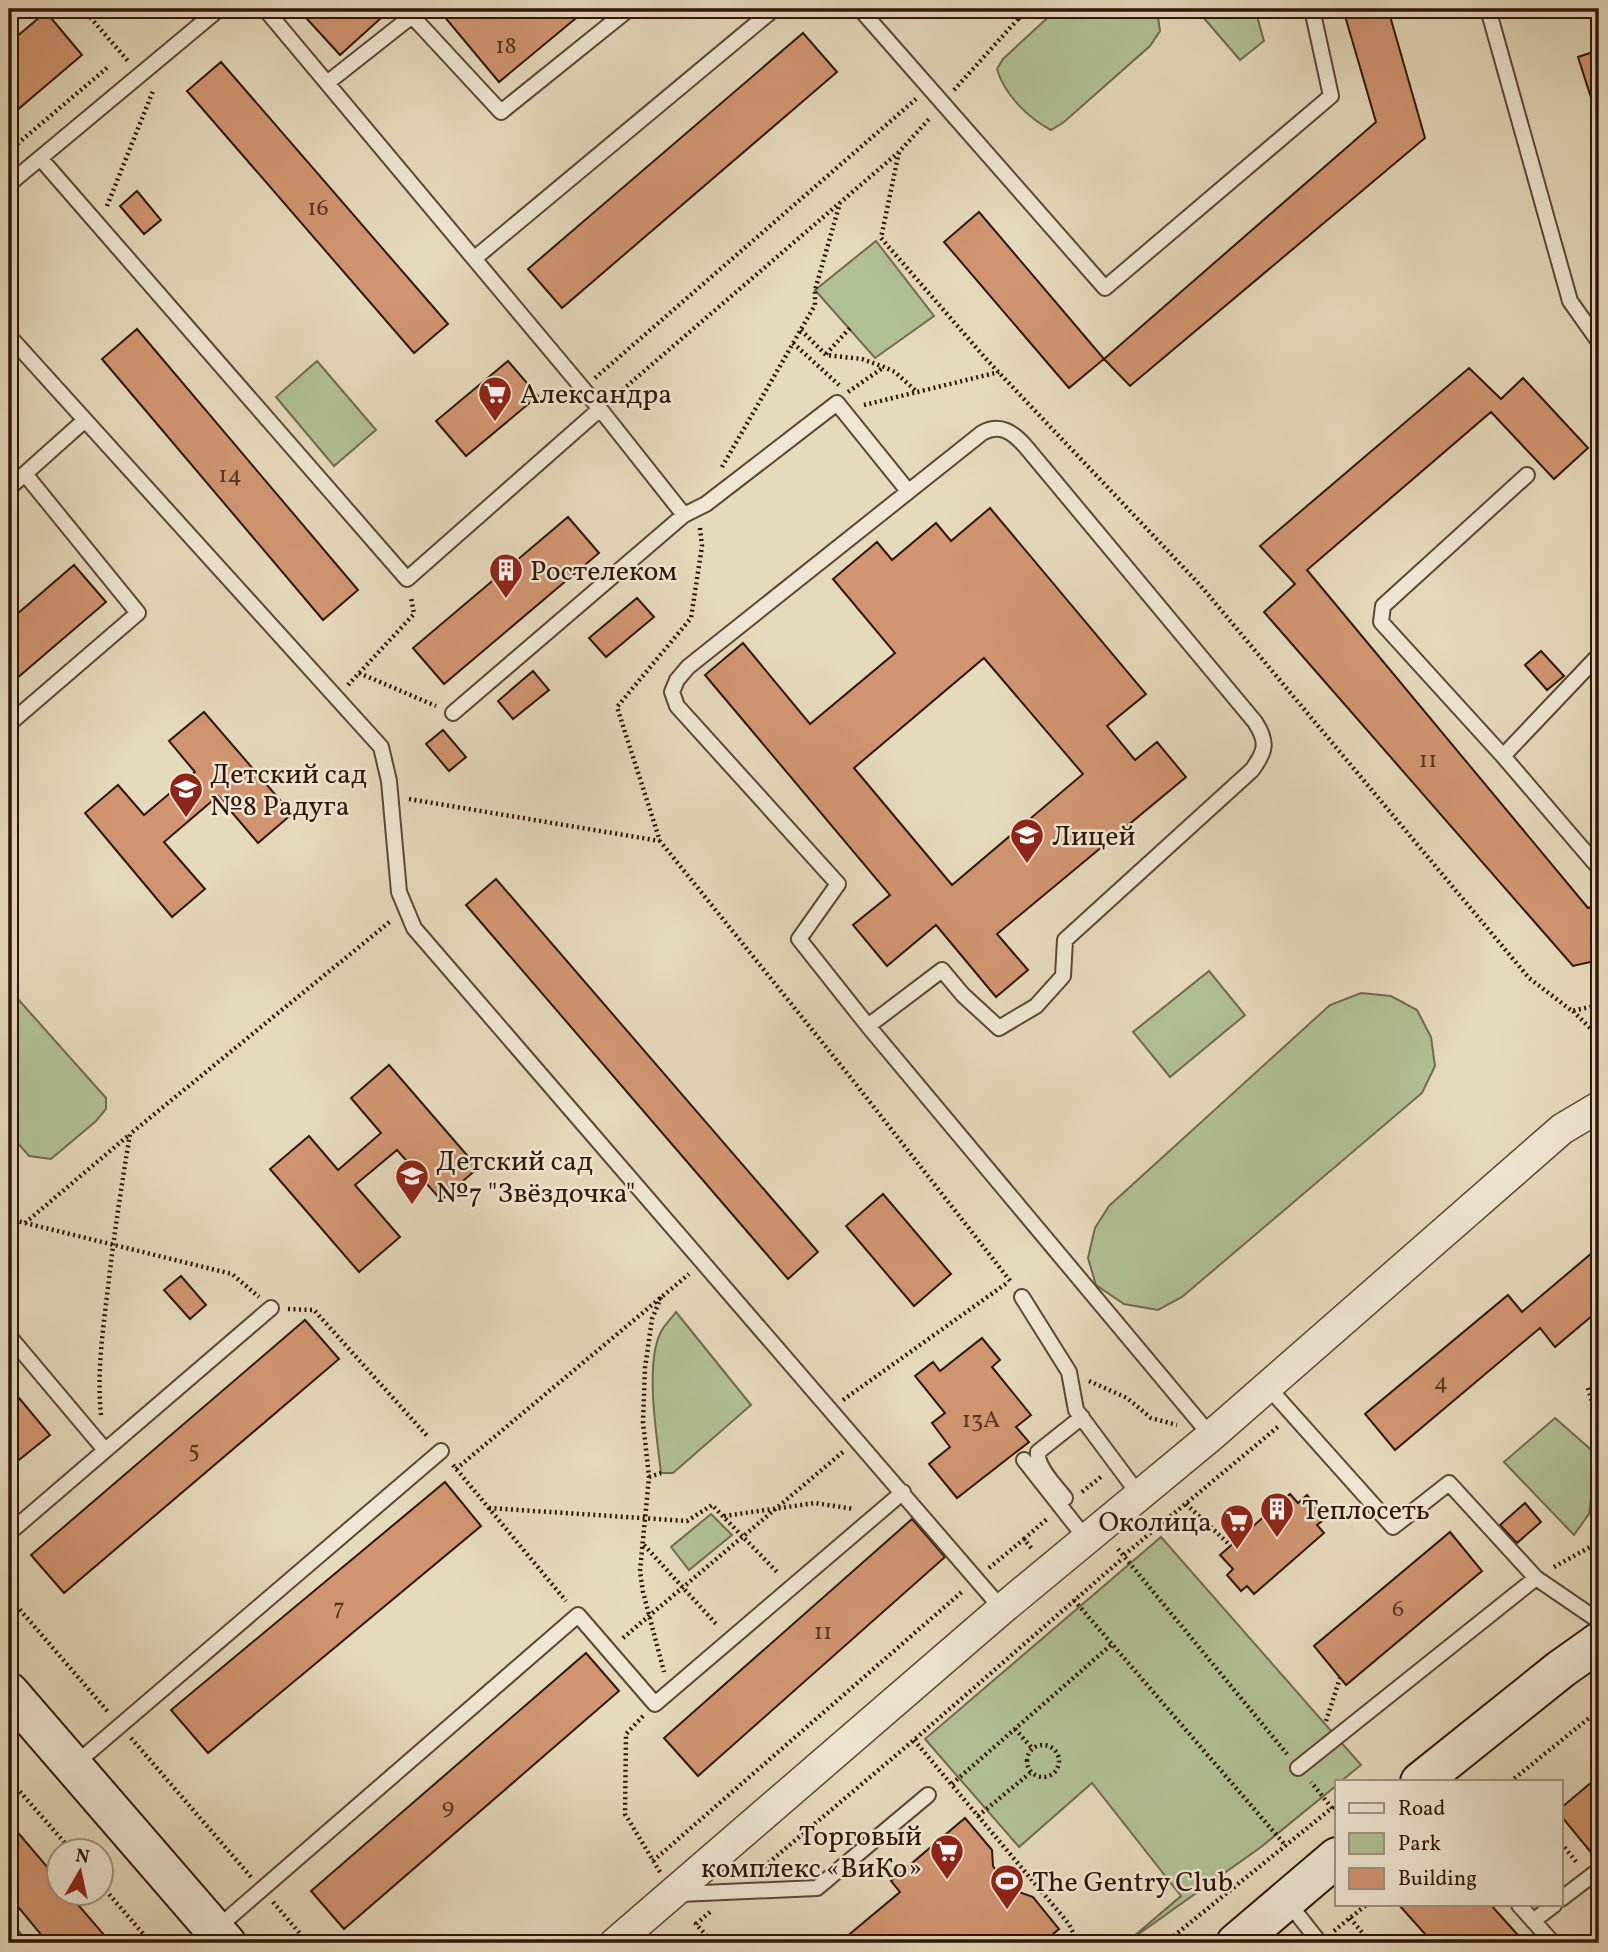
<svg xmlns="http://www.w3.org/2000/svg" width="1608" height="1952" viewBox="0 0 1608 1952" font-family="Vollkorn,serif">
<rect width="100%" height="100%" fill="#e6dabc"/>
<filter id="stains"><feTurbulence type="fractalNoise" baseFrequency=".00286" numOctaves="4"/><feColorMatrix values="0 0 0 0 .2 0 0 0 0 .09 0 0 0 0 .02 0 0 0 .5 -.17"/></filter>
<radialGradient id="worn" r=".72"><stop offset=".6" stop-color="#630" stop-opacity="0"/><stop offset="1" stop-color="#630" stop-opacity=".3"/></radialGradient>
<path fill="#b1c194" stroke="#706c4f" stroke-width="2" d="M 1057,9 L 1150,9 L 1158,17 L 1160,31 L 1150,46 L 1064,122 L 1051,130 C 1028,118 1004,94 997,69 L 1003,59 Z
M 1196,9 L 1255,9 L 1264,41 L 1240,60 Z
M 876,241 L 934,316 L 875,358 L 815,290 Z
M 317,361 L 376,430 L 334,466 L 276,397 Z
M 1209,971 L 1245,1015 L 1170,1077 L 1133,1032 Z
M 9,989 L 106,1098 L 106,1109 L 96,1121 L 51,1159 L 29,1156 L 9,1133 Z
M 1361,993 L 1391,996 L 1417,1010 L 1431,1037 L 1435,1066 L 1422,1093 L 1182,1297 L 1158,1310 L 1124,1304 L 1096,1285 L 1088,1258 L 1095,1228 L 1109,1206 L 1330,1005 Z
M 676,1312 L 751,1405 L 673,1473 L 661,1473 C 657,1438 645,1366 660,1334 C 663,1326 671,1319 676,1312 Z
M 1555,1418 L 1596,1454 L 1589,1514 L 1574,1535 L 1504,1462 Z
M 711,1514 L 732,1535 L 689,1570 L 671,1547 Z
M 1161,1537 L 1361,1765 L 1340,1782 L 1337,1782 L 1337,1785 L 1261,1847 L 1126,1943 L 1181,1896 L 1092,1783 L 1019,1847 L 925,1739 Z"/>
<path fill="#d19671" stroke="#2f160a" stroke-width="2" fill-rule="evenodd" d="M 298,9 L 391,9 L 340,55 Z
M 438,9 L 587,9 L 499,82 Z
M 1343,9 L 1388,9 L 1425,138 L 1130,386 L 1104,359 L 1376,122 Z
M 46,12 L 82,55 L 9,117 L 9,43 Z
M 803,33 L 837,72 L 562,308 L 528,269 Z
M 1599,50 L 1599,110 L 1595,110 L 1578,57 Z
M 221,62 L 448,324 L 414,353 L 187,91 Z
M 137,191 L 161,220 L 144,234 L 120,206 Z
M 979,212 L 1104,359 L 1069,388 L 944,242 Z
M 137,329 L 358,590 L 323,620 L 102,359 Z
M 508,361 L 538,396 L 466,456 L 436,421 Z
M 1469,368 L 1501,399 L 1523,378 L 1588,448 L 1554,479 L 1491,412 L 1307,570 L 1588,908 L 1599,905 L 1599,960 L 1573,966 L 1264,612 L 1295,584 L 1260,546 Z
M 990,508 L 1146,694 L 1107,726 L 1135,760 L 1157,742 L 1186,777 L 997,934 L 1028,970 L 996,997 L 936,925 L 887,966 L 853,925 L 890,895 L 705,675 L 743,643 L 810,724 L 895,653 L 833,579 L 877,542 L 892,560 L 936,523 L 951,541 ZM 984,658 L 1083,774 L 952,885 L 854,768 Z
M 568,517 L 599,553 L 444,684 L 413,648 Z
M 74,565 L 106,602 L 9,685 L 9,621 Z
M 637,598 L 654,617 L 606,657 L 589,638 Z
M 1541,651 L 1564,676 L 1547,690 L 1525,665 Z
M 533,671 L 549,690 L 513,719 L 498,701 Z
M 204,712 L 292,814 L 258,843 L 218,796 L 164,842 L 205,889 L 172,917 L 85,813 L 118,785 L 144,815 L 195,772 L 169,741 Z
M 443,730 L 466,757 L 449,771 L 426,744 Z
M 496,879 L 818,1252 L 788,1279 L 466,905 Z
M 389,1065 L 478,1168 L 441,1200 L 397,1150 L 355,1185 L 400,1237 L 359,1272 L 270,1169 L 309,1136 L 338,1170 L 381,1133 L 351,1098 Z
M 883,1194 L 951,1274 L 914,1306 L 846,1226 Z
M 1599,1247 L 1599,1310 L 1555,1347 L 1540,1328 L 1395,1450 L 1365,1414 L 1508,1295 L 1522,1312 Z
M 181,1276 L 206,1305 L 190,1319 L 164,1290 Z
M 305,1320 L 339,1359 L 64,1593 L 31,1555 Z
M 982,1338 L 1000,1360 L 992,1367 L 1031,1415 L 1016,1427 L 1029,1442 L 957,1498 L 929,1464 L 950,1447 L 932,1423 L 945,1413 L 915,1376 L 933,1362 L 940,1371 Z
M 9,1386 L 50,1435 L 9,1468 Z
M 445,1482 L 481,1526 L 208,1753 L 171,1710 Z
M 1290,1494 L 1298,1503 L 1307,1495 L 1326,1518 L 1317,1525 L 1324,1533 L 1254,1594 L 1247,1586 L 1241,1591 L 1227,1575 L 1233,1569 L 1220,1555 Z
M 1525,1503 L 1541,1522 L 1517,1543 L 1500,1525 Z
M 912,1519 L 945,1557 L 698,1776 L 664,1738 Z
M 1450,1532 L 1482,1571 L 1346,1685 L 1314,1646 Z
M 586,1653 L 619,1691 L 344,1929 L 311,1891 Z
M 1599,1776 L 1599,1861 L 1598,1861 L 1561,1816 L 1561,1808 Z
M 965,1818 L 992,1850 L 993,1866 L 1003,1882 L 1016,1891 L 1033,1897 L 1059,1929 L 1042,1943 L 839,1943 L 900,1892 L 891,1881 Z
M 9,1822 L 60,1882 L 60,1893 L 68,1893 L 111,1943 L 48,1943 L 9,1896 Z
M 1399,1905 L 1491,1905 L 1525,1943 L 1433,1943 Z"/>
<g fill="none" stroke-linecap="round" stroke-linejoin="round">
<g stroke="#5d4736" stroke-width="18">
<path id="lane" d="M 265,9 L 600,409 L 684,515 L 453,713
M 860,9 L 1105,288 L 1331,96 L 1312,9
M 1488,9 L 1570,301 L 1599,342
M 327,83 L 412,16 L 501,112 L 629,9
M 40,158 L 407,579 L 600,409
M 9,184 L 219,9
M 475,258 L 774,9
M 9,336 L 381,747 L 389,781 L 399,892 L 414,928 L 1002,1609
M 1527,475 L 1383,606 L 1381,622 L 1503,756 L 1599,868
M 9,488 L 85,420
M 684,515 L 706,504 L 837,403 L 908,491
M 9,724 L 138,613 L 25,474
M 1503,756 L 1599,655
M 868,1026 L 942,970 L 963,995 L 999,1028 L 1036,1006 L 1063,976 L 1065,940 L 1252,770 C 1266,751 1268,742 1255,722 L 1026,447 C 1013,432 1000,423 982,433 L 688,667 L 677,680 L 672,692 L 677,706 L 838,884 L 799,939 L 868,1026 L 1211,1436
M 1022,1297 L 1069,1372 L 1076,1410 L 1140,1496
M 9,1336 L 105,1450
M 1267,1386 L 1393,1527 L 1449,1483 L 1536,1578 L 1599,1621
M 1024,1460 L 1087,1540
M 1065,1498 C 1056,1486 1036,1467 1038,1452 L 1082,1417
M 9,1533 L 271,1308
M 74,1765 L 441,1451
M 1298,1768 L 1536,1578
M 680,1894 L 817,1888 L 928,1795
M 1561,1899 L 1599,1870
M 1287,1901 L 1320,1943
M 1519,1905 L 1553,1943
M 1533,1921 L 1554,1905
M 216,1929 L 578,1615 L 655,1704 L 903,1492
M 9,1932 L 18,1943"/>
</g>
<g stroke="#5d4736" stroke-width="33">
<path id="street" d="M 615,1943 L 1002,1609 L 1211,1436 L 1562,1129 L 1599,1107"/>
</g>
<g stroke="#2f160a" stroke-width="42">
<path id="secondary" d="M 9,1692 L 226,1943
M 1420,1782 L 1561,1669 L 1599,1642
M 1236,1943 L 1337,1857"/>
</g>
<path stroke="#2f160a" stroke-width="4.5" stroke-dasharray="2 3.5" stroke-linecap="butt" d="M 83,9 L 128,61
M 9,13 L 14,9
M 1018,19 L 1033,9
M 954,90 L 1018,19 L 1014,9
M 9,151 L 108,67
M 899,152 L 881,238 L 987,360 L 1201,586 L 1529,978 L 1572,1011 L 1599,1005
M 107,206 L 153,91
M 801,330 L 826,355 L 862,359 L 884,367 L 895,372 L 917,392
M 793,343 L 839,385
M 826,354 L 850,328
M 595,378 L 916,99
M 848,392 L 884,367
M 614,397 L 899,152 L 930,118
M 864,405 L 999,372
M 722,467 L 815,305 L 815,290 L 840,203
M 700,528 L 702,546 L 691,618 L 617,707 L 660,841 L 855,1083 L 1011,1282
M 359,673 L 436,706
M 348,685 L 414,614 L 411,597
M 409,799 L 660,841
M 1573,1011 L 1599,1037
M 9,1219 L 232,1274 L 259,1297
M 25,1223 L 129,1135
M 661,1297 L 652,1319 L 645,1368 L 643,1422 L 649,1477 L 640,1571 L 643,1592 L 664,1672
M 288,1309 L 314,1310 L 429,1438
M 1089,1381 L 1127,1398 L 1151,1418 L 1177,1425
M 1588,1388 L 1599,1426
M 843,1400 L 1007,1283
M 101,1415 C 97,1376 102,1336 107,1296 C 113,1242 121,1188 130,1134 L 392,920
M 453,1465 L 566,1601
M 456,1469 L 689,1274
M 649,1477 L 661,1473
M 1082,1492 L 1102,1476
M 1186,1504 L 1231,1546
M 489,1508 L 687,1521 L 712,1505 L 779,1574
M 724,1516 L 815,1503 L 854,1509
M 1024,1539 L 1047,1519
M 644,1545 L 718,1626
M 1118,1549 L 1287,1754
M 1124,1555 L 1279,1426
M 1554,1567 L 1599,1542
M 989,1568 L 1024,1539 L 1032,1549
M 9,1597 L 109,1713
M 1074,1600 L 1286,1846
M 623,1638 L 844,1451
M 643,1716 L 626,1734 L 625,1814 L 660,1872
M 1326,1721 L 1340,1678
M 1015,1729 L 1031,1747
M 131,1738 L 251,1877
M 914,1740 L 1069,1924 L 1078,1943
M1027 1761a16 16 0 1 1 32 0a16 16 0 1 1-32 0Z
M 9,1779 L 71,1850
M 1510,1782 L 1599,1710
M 952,1784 L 1112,1644
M 978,1816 L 1030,1773
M 1561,1843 L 1578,1864
M 653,1861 L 964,1590
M 760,1870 L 914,1740 L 1123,1558
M 102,1886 L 151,1943
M 273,1902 L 308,1943
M 710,1912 L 696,1924 L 713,1943
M 1350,1918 L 1371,1943
M 1334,1931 L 1366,1905
M 1165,1943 L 1332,1808 L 1311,1782"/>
<use href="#lane" stroke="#efe7d3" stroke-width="14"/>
<use href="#street" stroke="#efe7d3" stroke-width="30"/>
<use href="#secondary" stroke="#efe7d3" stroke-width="38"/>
</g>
<defs>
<g id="supermarket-pin" transform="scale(1.75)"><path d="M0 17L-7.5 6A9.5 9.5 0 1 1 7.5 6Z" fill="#8f2418" stroke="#efe7d3"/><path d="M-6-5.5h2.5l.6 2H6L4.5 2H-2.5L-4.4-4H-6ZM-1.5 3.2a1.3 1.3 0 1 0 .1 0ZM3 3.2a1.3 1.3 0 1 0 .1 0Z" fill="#fff"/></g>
<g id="building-pin" transform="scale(1.75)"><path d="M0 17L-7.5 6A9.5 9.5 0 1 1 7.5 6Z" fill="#8f2418" stroke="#efe7d3"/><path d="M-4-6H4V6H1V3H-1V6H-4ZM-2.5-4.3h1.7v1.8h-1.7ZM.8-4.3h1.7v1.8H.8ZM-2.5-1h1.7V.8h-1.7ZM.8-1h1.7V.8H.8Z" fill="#fff"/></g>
<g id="school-pin" transform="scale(1.75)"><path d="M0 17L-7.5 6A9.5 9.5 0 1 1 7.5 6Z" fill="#8f2418" stroke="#efe7d3"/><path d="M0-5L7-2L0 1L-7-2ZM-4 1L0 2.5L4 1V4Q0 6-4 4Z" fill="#fff"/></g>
<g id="stadium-pin" transform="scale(1.75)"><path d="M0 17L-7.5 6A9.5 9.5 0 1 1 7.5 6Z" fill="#8f2418" stroke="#efe7d3"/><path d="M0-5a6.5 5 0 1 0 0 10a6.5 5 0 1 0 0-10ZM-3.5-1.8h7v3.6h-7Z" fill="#fff"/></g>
</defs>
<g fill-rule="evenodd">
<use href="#supermarket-pin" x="495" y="393"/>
<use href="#building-pin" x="506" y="570"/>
<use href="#school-pin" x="186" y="789"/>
<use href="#school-pin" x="1027" y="835"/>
<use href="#school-pin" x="412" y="1176"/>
<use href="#building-pin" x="1277" y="1509"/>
<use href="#supermarket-pin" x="1237" y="1521"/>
<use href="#supermarket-pin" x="947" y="1851"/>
<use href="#stadium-pin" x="1007" y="1881"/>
</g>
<g text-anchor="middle" stroke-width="5" stroke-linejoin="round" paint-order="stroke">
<g font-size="24" fill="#583624">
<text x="506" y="53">18</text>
<text x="318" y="215">16</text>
<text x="230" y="482">14</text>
<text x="1428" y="767">11</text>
<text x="1441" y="1389">4</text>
<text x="981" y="1427">13А</text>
<text x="194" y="1457">5</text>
<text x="339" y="1615">7</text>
<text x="1398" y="1616">6</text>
<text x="823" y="1639">11</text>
<text x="448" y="1814">9</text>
</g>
<g font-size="28" fill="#2f160a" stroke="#efe7d3" text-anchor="start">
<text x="520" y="403">Александра</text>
<text x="530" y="580">Ростелеком</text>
<text x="210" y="783">Детский сад<tspan x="210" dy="32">№8 Радуга</tspan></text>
<text x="1052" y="845">Лицей</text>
<text x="436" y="1170">Детский сад<tspan x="436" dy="32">№7 "Звёздочка"</tspan></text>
<text x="1302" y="1519">Теплосеть</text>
<text x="1212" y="1531" text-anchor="end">Околица</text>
<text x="922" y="1845" text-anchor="end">Торговый<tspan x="922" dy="32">комплекс «ВиКо»</tspan></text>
<text x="1032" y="1891">The Gentry Club</text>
</g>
</g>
<rect width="1608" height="1952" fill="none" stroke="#e6dabc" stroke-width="35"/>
<rect x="10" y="10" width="1587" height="1931" fill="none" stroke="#2f160a" stroke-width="3.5"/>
<rect x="18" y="18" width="1573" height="1917" fill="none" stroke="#2f160a" stroke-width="2"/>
<rect x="1335" y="1780" width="228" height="126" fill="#efe7d3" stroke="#a29383" stroke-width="2"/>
<rect x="1349" y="1803" width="35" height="10" fill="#efe7d3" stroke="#a29383" stroke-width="2"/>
<text x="1398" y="1815" font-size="21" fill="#2f160a">Road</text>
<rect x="1349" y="1833" width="35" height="21" fill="#b1c194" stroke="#a29383" stroke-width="2"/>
<text x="1398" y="1850" font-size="21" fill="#2f160a">Park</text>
<rect x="1349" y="1868" width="35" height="21" fill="#d19671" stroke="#a29383" stroke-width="2"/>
<text x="1398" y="1885" font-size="21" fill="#2f160a">Building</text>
<g transform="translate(80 1872) rotate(9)"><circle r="33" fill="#efe7d3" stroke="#a29383" stroke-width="2"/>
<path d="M0-5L12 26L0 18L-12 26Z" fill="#8f2418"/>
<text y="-10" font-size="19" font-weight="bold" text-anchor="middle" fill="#2f160a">N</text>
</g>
<rect width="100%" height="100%" filter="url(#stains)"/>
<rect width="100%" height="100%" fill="url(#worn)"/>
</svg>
